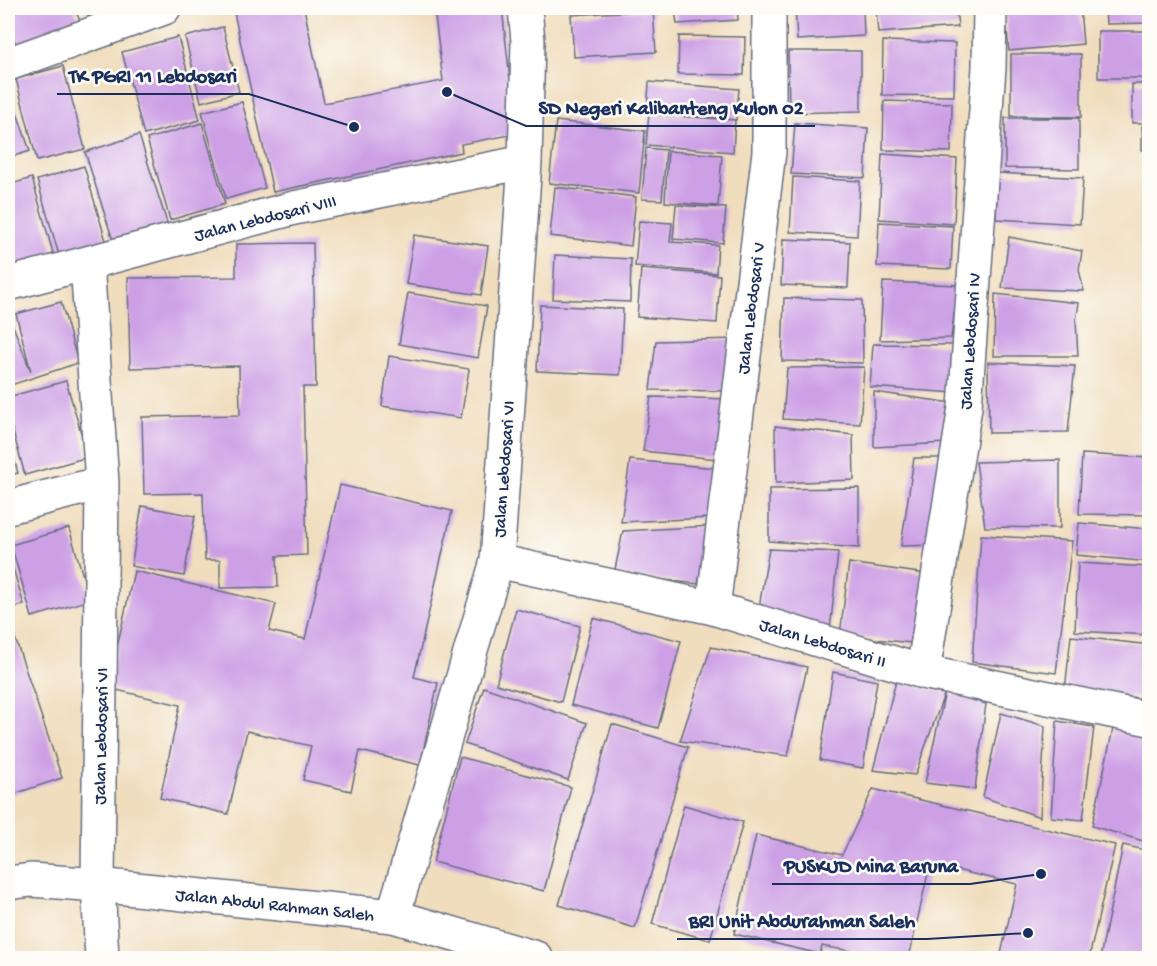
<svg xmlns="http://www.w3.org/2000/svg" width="1157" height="966" viewBox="0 0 1157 966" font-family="'Gochi Hand',sans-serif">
<rect width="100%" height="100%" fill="#fdfcf7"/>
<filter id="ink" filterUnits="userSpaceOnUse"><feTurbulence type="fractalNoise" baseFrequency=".0167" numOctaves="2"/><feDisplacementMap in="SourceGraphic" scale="12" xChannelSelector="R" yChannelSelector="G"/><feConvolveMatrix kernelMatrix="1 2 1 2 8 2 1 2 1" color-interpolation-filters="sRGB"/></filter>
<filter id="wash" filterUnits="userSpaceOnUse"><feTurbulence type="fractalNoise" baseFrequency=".008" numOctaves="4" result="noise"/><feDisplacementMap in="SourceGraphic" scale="24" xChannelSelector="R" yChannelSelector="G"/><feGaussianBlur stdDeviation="1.35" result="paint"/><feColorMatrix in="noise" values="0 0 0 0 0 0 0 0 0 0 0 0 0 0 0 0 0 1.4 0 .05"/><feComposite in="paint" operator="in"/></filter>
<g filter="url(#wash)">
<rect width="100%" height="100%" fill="#f0ddbd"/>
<g id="blocks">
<path fill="#cda0e6" d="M 8,8 L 74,8 L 82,25 L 19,52 L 8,26 Z
M 85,8 L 123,8 L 92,23 Z
M 233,8 L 304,8 L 324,103 L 443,81 L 434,8 L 502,8 L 516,134 L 461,144 L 462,152 L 273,192 Z
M 675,8 L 737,8 L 738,20 L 677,24 Z
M 795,8 L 863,8 L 864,36 L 797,40 Z
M 876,8 L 956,8 L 958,27 L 878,33 Z
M 1030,8 L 1080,8 L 1083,44 L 1009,51 L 1005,10 Z
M 1105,8 L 1150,8 L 1150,23 L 1106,24 Z
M 653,10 L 656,52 L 574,57 L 571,15 Z
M 223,27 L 239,92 L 201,102 L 185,37 Z
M 1098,31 L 1150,31 L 1150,78 L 1098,78 Z
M 679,36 L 745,37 L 744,75 L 678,74 Z
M 178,37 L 200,120 L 144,135 L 122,52 Z
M 883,41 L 955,43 L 954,96 L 882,95 Z
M 788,51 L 861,51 L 861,111 L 789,113 Z
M 1011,54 L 1081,54 L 1081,117 L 1011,116 Z
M 63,66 L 85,149 L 37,161 L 16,79 Z
M 649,82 L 739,89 L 736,120 L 647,112 Z
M 1132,84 L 1150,84 L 1150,123 L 1132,123 Z
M 11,95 L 30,151 L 8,158 L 8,96 Z
M 884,101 L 952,103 L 951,152 L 883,150 Z
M 242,102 L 265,188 L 226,199 L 202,112 Z
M 649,114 L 735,120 L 733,152 L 646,145 Z
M 1005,118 L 1079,118 L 1079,169 L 1005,168 Z
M 556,121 L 645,131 L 639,193 L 549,183 Z
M 202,123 L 225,204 L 170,220 L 147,139 Z
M 795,123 L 868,128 L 865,178 L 791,174 Z
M 1142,126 L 1150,126 L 1150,150 L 1142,150 Z
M 139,135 L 169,229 L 115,247 L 85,152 Z
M 646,148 L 666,150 L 662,200 L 642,199 Z
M 668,151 L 722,155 L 718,206 L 665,202 Z
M 882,154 L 957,159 L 954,224 L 879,219 Z
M 84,166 L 106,241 L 59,255 L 37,180 Z
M 998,173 L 1083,178 L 1080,224 L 996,219 Z
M 793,177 L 860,181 L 857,236 L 790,232 Z
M 32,178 L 55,260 L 8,273 L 8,185 Z
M 555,187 L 636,197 L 631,246 L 550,236 Z
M 676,205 L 726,208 L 723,243 L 673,239 Z
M 639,221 L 672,223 L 670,242 L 718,245 L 716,273 L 635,266 Z
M 879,222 L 953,226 L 951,269 L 877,266 Z
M 414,235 L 488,246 L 481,295 L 406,284 Z
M 1009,237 L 1082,251 L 1079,270 L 1084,291 L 1002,288 Z
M 783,239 L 850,242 L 848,288 L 781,285 Z
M 313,243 L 316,387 L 303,387 L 307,555 L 277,556 L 278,587 L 220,588 L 220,560 L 205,560 L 203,493 L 144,494 L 142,417 L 240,415 L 239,366 L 130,368 L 128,278 L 236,277 L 236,244 Z
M 555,255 L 631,259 L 630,302 L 553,299 Z
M 641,269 L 720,275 L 717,323 L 637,317 Z
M 883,282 L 958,285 L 951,338 L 880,340 Z
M 408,293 L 487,306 L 478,358 L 399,344 Z
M 995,294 L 1079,303 L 1076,321 L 1078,356 L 994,356 Z
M 784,298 L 862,300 L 863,363 L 782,361 Z
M 61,302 L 78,363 L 8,386 L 8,313 L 31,372 L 16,314 Z
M 540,305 L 623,309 L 620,375 L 537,371 Z
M 738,339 L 734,391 L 650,390 L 656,341 Z
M 873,344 L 953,345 L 955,393 L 870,387 Z
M 389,356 L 469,369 L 461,418 L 382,406 Z
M 988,362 L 1075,366 L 1068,432 L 989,433 Z
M 864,367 L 860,424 L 783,419 L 787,368 Z
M 66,381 L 88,457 L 25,475 L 8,414 L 8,397 Z
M 874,392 L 952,403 L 947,443 L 874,447 Z
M 651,397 L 734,399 L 726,460 L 643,451 Z
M 775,426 L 853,435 L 854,480 L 776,483 Z
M 8,437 L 18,473 L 8,476 Z
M 1082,454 L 1150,458 L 1150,515 L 1079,514 Z
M 914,458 L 944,458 L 939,545 L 901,546 Z
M 630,460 L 716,468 L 711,518 L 621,522 Z
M 1060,460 L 1060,528 L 985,527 L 976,462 Z
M 340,485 L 452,511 L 414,677 L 438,683 L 420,765 L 360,751 L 351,791 L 303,780 L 311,746 L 247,731 L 228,814 L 160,798 L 180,705 L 108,688 L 134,571 L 276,604 L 269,631 L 305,639 Z
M 859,488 L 859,548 L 769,541 L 769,489 Z
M 142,506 L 195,516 L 184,576 L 131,566 Z
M 1079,523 L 1150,529 L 1150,562 L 1076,555 Z
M 711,526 L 698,584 L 614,574 L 623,531 Z
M 69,528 L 90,600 L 32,617 L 11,545 Z
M 981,535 L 1072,541 L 1056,673 L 972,662 Z
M 769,549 L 838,552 L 830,631 L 759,607 Z
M 8,552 L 24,605 L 8,609 Z
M 849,563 L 926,574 L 920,644 L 840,635 Z
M 1078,563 L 1150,567 L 1150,635 L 1075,631 Z
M 516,609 L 580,626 L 561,702 L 496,684 Z
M 593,618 L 681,641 L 658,728 L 571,705 Z
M 14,635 L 62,778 L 8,796 L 8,637 Z
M 1071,636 L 1150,645 L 1148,699 L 1065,690 Z
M 711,647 L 807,667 L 788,756 L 680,741 Z
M 833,672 L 877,681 L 863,768 L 820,760 Z
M 896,681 L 945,692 L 915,775 L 873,770 Z
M 484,687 L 587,723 L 568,780 L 465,744 Z
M 945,692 L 986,704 L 975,789 L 925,783 Z
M 1001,713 L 1045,726 L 1040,817 L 983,797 Z
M 1057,721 L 1094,727 L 1083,820 L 1051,817 Z
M 612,724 L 688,747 L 635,928 L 559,905 Z
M 1114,724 L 1150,736 L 1150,843 L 1092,826 Z
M 460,757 L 571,787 L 544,891 L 433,862 Z
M 873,789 L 1115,845 L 1089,958 L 1000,958 L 1017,884 L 930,864 L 909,958 L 891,958 L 822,946 L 820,954 L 734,934 L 756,835 L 842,855 Z
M 684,805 L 743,822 L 710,940 L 652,924 Z
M 1123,845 L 1150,851 L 1150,958 L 1100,958 Z"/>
</g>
</g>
<g filter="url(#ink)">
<use href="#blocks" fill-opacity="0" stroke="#666c7f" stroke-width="1.5"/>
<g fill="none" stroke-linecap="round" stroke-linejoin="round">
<g stroke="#666c7f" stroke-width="36">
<path id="minor" d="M 8,64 L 164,8
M 87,263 L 102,483 L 98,885 L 102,958
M 8,284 L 294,208 L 525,162
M 8,507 L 102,483
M 497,561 L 713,608 L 923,672 L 1150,719
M 713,608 L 769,152 L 769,8
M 923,672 L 965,407 L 989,67 L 990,8
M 393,916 L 497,561 L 525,162 L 528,41 L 525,8"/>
</g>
<g stroke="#666c7f" stroke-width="36">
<path id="tertiary" d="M 8,883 L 31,880 L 98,885 L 393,916 L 536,958"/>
</g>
<use href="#minor" stroke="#fff" stroke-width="33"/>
<use href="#tertiary" stroke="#fff" stroke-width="33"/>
</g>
</g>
<g text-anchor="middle" stroke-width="5" stroke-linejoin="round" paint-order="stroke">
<g font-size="18" fill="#1b2f5e" stroke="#fdfcf7">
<text transform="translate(265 217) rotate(-14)" y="6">Jalan Lebdosari VIII</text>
<text transform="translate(750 308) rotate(-83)" y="6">Jalan Lebdosari V</text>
<text transform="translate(969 341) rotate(-86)" y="6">Jalan Lebdosari IV</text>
<text transform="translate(503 469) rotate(-86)" y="6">Jalan Lebdosari VI</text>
<text transform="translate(823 642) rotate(17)" y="6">Jalan Lebdosari II</text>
<text transform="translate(100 736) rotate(-89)" y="6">Jalan Lebdosari VI</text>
<text transform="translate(275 904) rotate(6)" y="6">Jalan Abdul Rahman Saleh</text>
</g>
</g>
<path fill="none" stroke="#1b2f5e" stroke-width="2" d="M354 127L249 94H57M447 92L526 126H815M1041 874L970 884H772M1028 933L927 939H677"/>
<g fill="#1b2f5e" stroke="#fdfcf7" stroke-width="2">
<circle cx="354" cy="127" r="6"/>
<circle cx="447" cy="92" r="6"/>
<circle cx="1041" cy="874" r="6"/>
<circle cx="1028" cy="933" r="6"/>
</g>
<g font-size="20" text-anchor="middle" font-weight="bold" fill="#1b2f5e" stroke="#fdfcf7" stroke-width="5" stroke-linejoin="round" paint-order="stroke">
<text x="153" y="82">TK PGRI 11 Lebdosari</text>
<text x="671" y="114">SD Negeri Kalibanteng Kulon 02</text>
<text x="871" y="872">PUSKUD Mina Baruna</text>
<text x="802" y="927">BRI Unit Abdurahman Saleh</text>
</g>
<rect width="1157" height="966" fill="none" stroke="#fdfcf7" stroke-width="30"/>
</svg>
